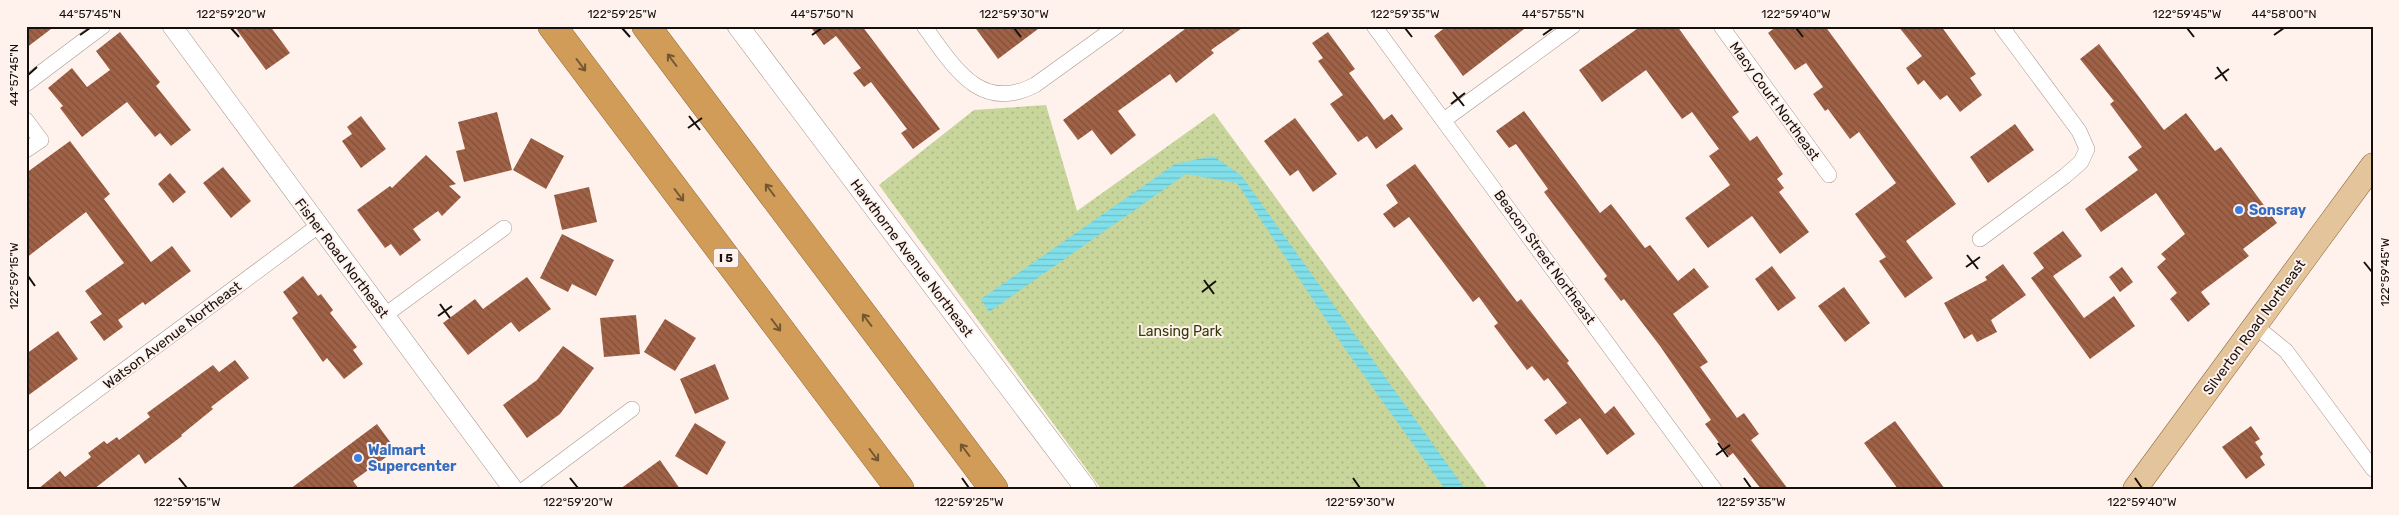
<svg xmlns="http://www.w3.org/2000/svg" width="2399" height="515" viewBox="0 0 2399 515" font-family="Rubik,sans-serif">
<defs>
<pattern id="grass-dots" width="8" height="8" patternUnits="userSpaceOnUse" patternTransform="scale(1.25)"><rect width="8" height="8" fill="#c8d69b"/><path d="M2 2h.1M6 6h.1" fill="none" stroke="#abb784" stroke-width="1.8" stroke-linecap="round"/></pattern>
<pattern id="water-rules" width="6" height="5" patternUnits="userSpaceOnUse" patternTransform="scale(1.25)"><rect width="6" height="5" fill="#81dfe9"/><path d="M0 2.5h6" fill="none" stroke="#6fbec7"/></pattern>
<pattern id="building-back-hatch" width="6" height="6" patternUnits="userSpaceOnUse" patternTransform="scale(1.25)"><rect width="6" height="6" fill="#a06247"/><path d="M-1 5l2 2M0 0l6 6M5-1l2 2" fill="none" stroke="#814f3a"/></pattern>
</defs>
<rect width="100%" height="100%" fill="#fff2ed"/>
<path fill="url(#grass-dots)" d="M 1046,105 L 1077,211 L 1214,113 L 1488,489 L 1101,489 L 879,185 L 974,110 Z"/>
<path fill="url(#water-rules)" d="M 1213,156 L 1241,175 L 1465,489 L 1445,489 L 1343,346 L 1237,183 L 1186,174 L 989,312 L 981,299 L 1175,164 Z"/>
<path fill="url(#building-back-hatch)" d="M 26,26 L 55,26 L 26,48 Z
M 234,26 L 270,26 L 290,53 L 266,70 Z
M 810,26 L 862,26 L 940,129 L 913,149 L 901,133 L 907,129 L 871,82 L 864,87 L 853,73 L 861,68 L 836,36 L 824,45 Z
M 974,26 L 1042,26 L 998,59 Z
M 1189,26 L 1245,26 L 1211,50 L 1214,53 L 1176,83 L 1170,74 L 1118,111 L 1136,135 L 1111,155 L 1092,130 L 1078,140 L 1063,120 Z
M 1447,26 L 1528,26 L 1463,76 L 1434,36 Z
M 1641,26 L 1677,26 L 1739,112 L 1732,117 L 1750,141 L 1757,136 L 1783,174 L 1777,179 L 1784,188 L 1779,192 L 1809,232 L 1780,254 L 1752,216 L 1708,248 L 1685,218 L 1730,185 L 1709,156 L 1719,149 L 1692,112 L 1682,119 L 1646,70 L 1602,102 L 1579,70 Z
M 1777,26 L 1825,26 L 1956,204 L 1906,241 L 1933,278 L 1905,298 L 1879,261 L 1886,257 L 1855,214 L 1896,183 L 1859,132 L 1850,139 L 1828,109 L 1825,111 L 1813,94 L 1823,87 L 1806,63 L 1795,70 L 1768,33 Z
M 1898,26 L 1941,26 L 1976,74 L 1970,78 L 1982,95 L 1960,112 L 1947,95 L 1940,100 L 1924,80 L 1918,85 L 1906,68 L 1922,56 Z
M 120,32 L 160,82 L 156,86 L 191,130 L 171,146 L 160,133 L 155,137 L 127,102 L 82,137 L 60,108 L 63,106 L 48,88 L 72,68 L 87,87 L 110,70 L 96,51 Z
M 1328,32 L 1355,69 L 1349,73 L 1384,120 L 1392,114 L 1403,129 L 1376,149 L 1367,136 L 1358,142 L 1330,104 L 1343,95 L 1318,61 L 1323,58 L 1312,43 Z
M 2099,44 L 2164,130 L 2186,113 L 2215,151 L 2221,147 L 2277,223 L 2243,249 L 2249,256 L 2201,292 L 2210,304 L 2188,322 L 2170,299 L 2177,293 L 2157,267 L 2166,259 L 2161,254 L 2185,234 L 2156,193 L 2101,232 L 2085,209 L 2138,170 L 2128,157 L 2142,147 L 2110,104 L 2114,101 L 2080,59 Z
M 1524,111 L 1600,213 L 1611,204 L 1645,248 L 1650,245 L 1678,281 L 1694,268 L 1709,287 L 1673,314 L 1708,362 L 1700,367 L 1737,418 L 1744,413 L 1759,434 L 1751,440 L 1788,489 L 1761,489 L 1733,453 L 1729,456 L 1705,424 L 1711,420 L 1660,346 L 1624,299 L 1621,301 L 1604,279 L 1607,276 L 1544,192 L 1548,189 L 1516,144 L 1509,148 L 1496,131 Z
M 497,112 L 512,170 L 464,182 L 456,151 L 465,149 L 458,122 Z
M 361,116 L 386,149 L 361,168 L 342,141 L 352,134 L 347,127 Z
M 1295,118 L 1337,174 L 1313,192 L 1298,170 L 1290,176 L 1264,141 Z
M 2015,124 L 2034,150 L 1988,183 L 1970,157 Z
M 531,138 L 564,156 L 546,189 L 513,170 Z
M 70,141 L 110,194 L 104,199 L 151,262 L 172,246 L 191,271 L 145,305 L 143,302 L 118,320 L 123,327 L 104,341 L 90,322 L 102,314 L 85,291 L 124,263 L 86,212 L 26,258 L 26,173 Z
M 426,155 L 456,184 L 449,186 L 461,197 L 442,216 L 438,211 L 413,229 L 421,240 L 400,256 L 391,244 L 385,248 L 357,210 L 390,186 L 392,188 Z
M 1415,164 L 1517,302 L 1521,299 L 1569,361 L 1567,363 L 1605,414 L 1614,406 L 1635,434 L 1607,455 L 1580,418 L 1556,435 L 1544,420 L 1567,403 L 1548,378 L 1544,381 L 1532,366 L 1527,370 L 1494,326 L 1498,323 L 1479,297 L 1473,302 L 1409,217 L 1394,228 L 1383,214 L 1398,203 L 1386,185 Z
M 223,167 L 251,201 L 231,218 L 203,183 Z
M 170,173 L 186,192 L 173,203 L 158,184 Z
M 589,187 L 597,222 L 562,230 L 554,195 Z
M 2063,231 L 2082,256 L 2053,276 L 2084,318 L 2114,296 L 2135,326 L 2090,359 L 2031,278 L 2044,268 L 2033,253 Z
M 562,234 L 614,260 L 596,296 L 572,284 L 568,292 L 540,278 Z
M 2003,264 L 2026,295 L 1991,320 L 1997,332 L 1977,342 L 1972,334 L 1964,339 L 1944,303 L 1987,280 L 1985,277 Z
M 1772,266 L 1796,298 L 1778,311 L 1755,279 Z
M 2122,267 L 2133,282 L 2120,292 L 2109,277 Z
M 303,276 L 318,296 L 321,294 L 333,310 L 330,313 L 357,347 L 353,350 L 363,364 L 344,379 L 327,358 L 323,362 L 292,318 L 298,313 L 283,292 Z
M 527,277 L 551,309 L 519,332 L 511,322 L 468,355 L 443,323 L 475,299 L 483,309 Z
M 1844,287 L 1870,323 L 1845,342 L 1818,306 Z
M 636,315 L 640,354 L 604,357 L 600,318 Z
M 665,319 L 696,338 L 675,371 L 644,352 Z
M 58,331 L 78,359 L 26,397 L 26,354 Z
M 563,346 L 594,368 L 560,414 L 527,438 L 503,405 L 537,380 Z
M 235,360 L 249,378 L 211,407 L 213,409 L 181,435 L 182,436 L 145,464 L 139,454 L 94,489 L 38,489 L 60,471 L 65,477 L 91,457 L 88,453 L 104,441 L 107,444 L 117,437 L 119,440 L 150,417 L 147,413 L 213,365 L 219,372 Z
M 715,364 L 729,399 L 695,414 L 680,379 Z
M 1895,421 L 1945,489 L 1898,489 L 1864,443 Z
M 695,423 L 726,442 L 707,475 L 675,456 Z
M 377,424 L 396,450 L 353,481 L 359,489 L 290,489 Z
M 2251,426 L 2260,439 L 2255,442 L 2263,454 L 2260,457 L 2265,465 L 2246,479 L 2222,447 Z
M 660,460 L 680,489 L 620,489 Z"/>
<g fill="none" stroke-linecap="round" stroke-linejoin="round">
<g stroke="#a7958d" stroke-width="16">
<path id="minor" d="M 924,26 C 953,65 979,114 1035,85 L 1117,26
M 1374,26 L 1714,489
M 1721,26 L 1829,175
M 26,84 L 103,26
M 26,120 L 41,140 L 26,150
M 1444,120 L 1573,26
M 1980,239 L 2065,176 L 2081,162 L 2087,149 L 2079,131 L 2001,26
M 385,315 L 504,228
M 2254,325 L 2286,351 L 2373,469
M 26,443 L 318,226
M 525,489 L 632,409"/>
</g>
<g stroke="#a7958d" stroke-width="20">
<path id="tertiary" d="M 172,26 L 513,489"/>
</g>
<g stroke="#a7958d" stroke-width="22">
<path id="secondary" d="M 738,26 L 1086,489"/>
</g>
<g stroke="#8f6b3e" stroke-width="25">
<path id="primary" d="M 2135,489 L 2373,165"/>
</g>
<g stroke="#8f6b3e" stroke-width="29">
<path id="motorway" d="M 552,26 L 900,489
M 646,26 L 994,489"/>
</g>
<use href="#minor" stroke="#fff" stroke-width="15"/>
<use href="#tertiary" stroke="#fff" stroke-width="19"/>
<use href="#secondary" stroke="#fff" stroke-width="21"/>
<use href="#primary" stroke="#e3c49b" stroke-width="24"/>
<use href="#motorway" stroke="#d09c58" stroke-width="28"/>
</g>
<defs><path id="oneway-shaft" d="M-6 0H5M1.5-3L5.5 0L1.5 3" fill="none" stroke-width="1.6" stroke-linecap="round" stroke-linejoin="round" transform="scale(1.25)"/></defs>
<g stroke="#735632">
<use href="#oneway-shaft" transform="translate(672 60) rotate(-127)"/>
<use href="#oneway-shaft" transform="translate(581 65) rotate(53)"/>
<use href="#oneway-shaft" transform="translate(770 190) rotate(-127)"/>
<use href="#oneway-shaft" transform="translate(679 195) rotate(53)"/>
<use href="#oneway-shaft" transform="translate(867 320) rotate(-127)"/>
<use href="#oneway-shaft" transform="translate(776 325) rotate(53)"/>
<use href="#oneway-shaft" transform="translate(965 450) rotate(-127)"/>
<use href="#oneway-shaft" transform="translate(874 455) rotate(53)"/>
</g>
<path fill="none" stroke="#16100d" stroke-width="2" d="M 231,28 L 239,37M 622,28 L 630,37M 1014,28 L 1021,37M 1405,28 L 1412,37M 1796,28 L 1803,37M 2187,28 L 2194,37M 80,35 L 90,28M 812,35 L 822,28M 1543,35 L 1553,28M 2274,35 L 2284,28M 2217,67 L 2227,81M 28,75 L 37,67M 2215,79 L 2229,69M 1453,92 L 1464,106M 1451,104 L 1465,93M 689,116 L 700,130M 688,128 L 702,118M 1967,255 L 1978,269M 2364,262 L 2372,272M 1966,267 L 1980,257M 28,276 L 35,286M 1204,280 L 1214,294M 1202,292 L 1216,281M 440,304 L 450,318M 438,316 L 452,306M 1718,443 L 1728,457M 1716,455 L 1730,445M 179,478 L 187,488M 570,478 L 578,488M 962,478 L 969,488M 1353,478 L 1360,488M 1744,478 L 1751,488M 2135,478 L 2142,488"/>
<g fill="#3f7fe0" stroke="#fff2ed" stroke-width="2">
<circle cx="2239" cy="210" r="5"/>
<circle cx="358" cy="458" r="5"/>
</g>
<g text-anchor="middle" stroke-width="4" stroke-linejoin="round" paint-order="stroke">
<rect fill="#fff2ed" stroke="#5c5450" stroke-width="1" x="713.5" y="248.5" width="25" height="19" rx="4"/>
<g font-size="12" font-weight="bold" fill="#16100d">
<text x="726" y="262">I 5</text>
</g>
<g font-size="14" fill="#16100d" stroke="#fff2ed">
<text transform="translate(1775 101) rotate(54)" y="5">Macy Court Northeast</text>
<text transform="translate(1545 257) rotate(54)" y="5">Beacon Street Northeast</text>
<text transform="translate(342 258) rotate(53)" y="5">Fisher Road Northeast</text>
<text transform="translate(912 258) rotate(53)" y="5">Hawthorne Avenue Northeast</text>
<text transform="translate(2254 327) rotate(-54)" y="5">Silverton Road Northeast</text>
<text transform="translate(172 335) rotate(-37)" y="5">Watson Avenue Northeast</text>
</g>
<g font-size="14" font-weight="bold" fill="#366cbe" stroke="#fff2ed" text-anchor="start">
<text x="2249" y="215">Sonsray</text>
<text x="368" y="455">Walmart<tspan x="368" dy="16">Supercenter</tspan></text>
</g>
<g font-size="14" fill="#333c08" stroke="#fff2ed">
<text x="1180" y="336">Lansing Park</text>
</g>
</g>
<rect width="2399" height="515" fill="none" stroke="#fff2ed" stroke-width="55"/>
<rect x="28" y="28" width="2344" height="460" fill="none" stroke="#16100d" stroke-width="2"/>
<g font-size="12" text-anchor="middle" fill="#16100d">
<text x="90" y="18">44°57'45"N</text>
<text x="231" y="18">122°59'20"W</text>
<text x="622" y="18">122°59'25"W</text>
<text x="822" y="18">44°57'50"N</text>
<text x="1014" y="18">122°59'30"W</text>
<text x="1405" y="18">122°59'35"W</text>
<text x="1553" y="18">44°57'55"N</text>
<text x="1796" y="18">122°59'40"W</text>
<text x="2187" y="18">122°59'45"W</text>
<text x="2284" y="18">44°58'00"N</text>
<text transform="translate(14 75) rotate(-90)" y="4">44°57'45"N</text>
<text transform="translate(2385 272) rotate(-90)" y="4">122°59'45"W</text>
<text transform="translate(14 276) rotate(-90)" y="4">122°59'15"W</text>
<text x="187" y="506">122°59'15"W</text>
<text x="578" y="506">122°59'20"W</text>
<text x="969" y="506">122°59'25"W</text>
<text x="1360" y="506">122°59'30"W</text>
<text x="1751" y="506">122°59'35"W</text>
<text x="2142" y="506">122°59'40"W</text>
</g>
</svg>
